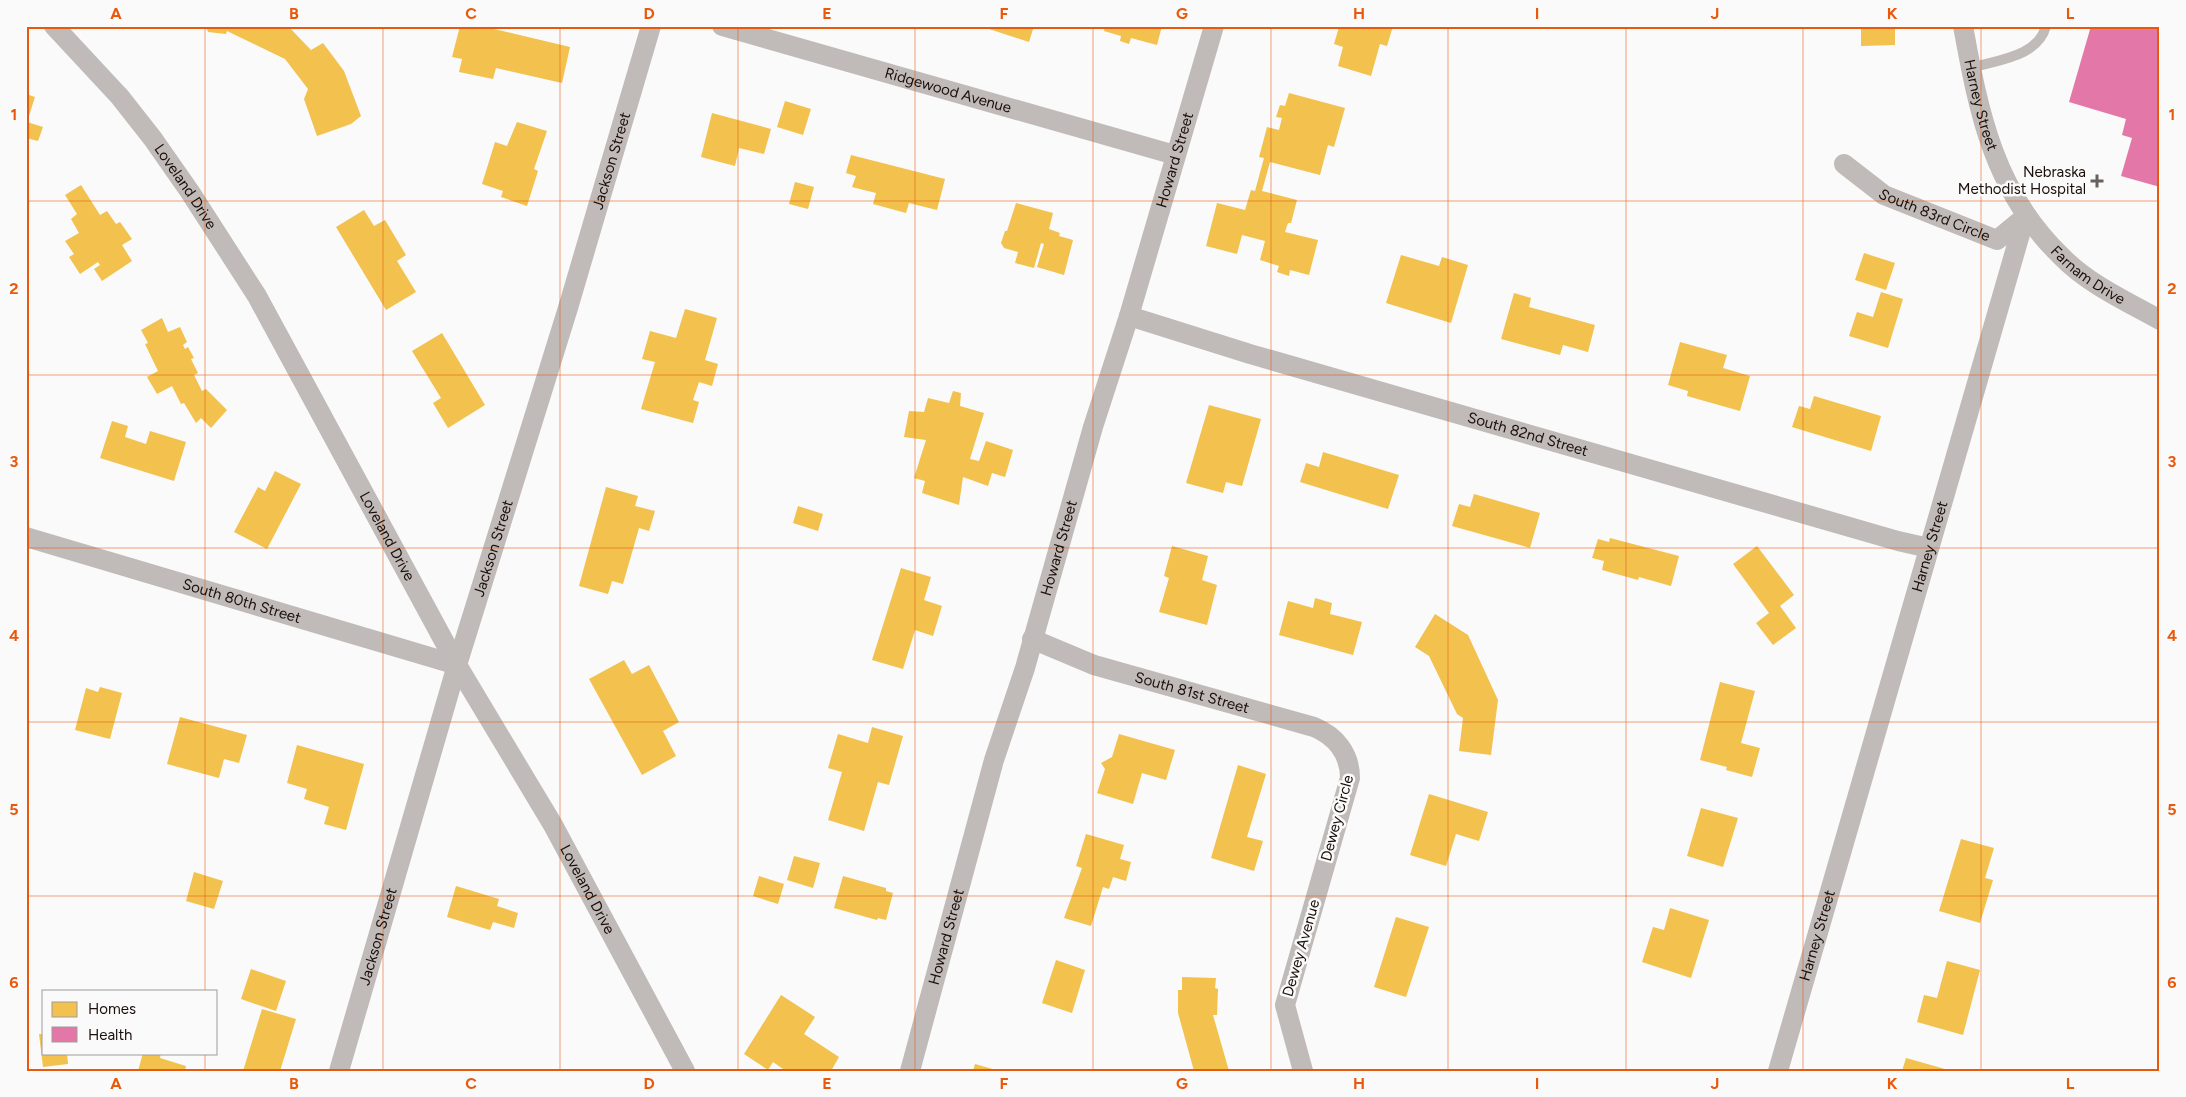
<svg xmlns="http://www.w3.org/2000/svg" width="2186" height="1097" viewBox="0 0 2186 1097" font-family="Figtree,sans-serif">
<rect width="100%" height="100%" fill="#fafafa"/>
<path fill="#f2c14e" d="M 206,26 L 288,26 L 311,50 L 323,43 L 344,71 L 361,116 L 351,124 L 317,136 L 304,99 L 308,89 L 285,59 L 227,31 L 226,34 L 208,32 Z
M 460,26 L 481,26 L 570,47 L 562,83 L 496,68 L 493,79 L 459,72 L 462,59 L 452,57 Z
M 980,26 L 1034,26 L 1029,42 Z
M 1105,26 L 1162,26 L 1157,45 L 1131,38 L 1129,44 L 1120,41 L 1121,36 L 1104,31 Z
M 1343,26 L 1393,26 L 1387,46 L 1380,44 L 1371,76 L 1338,66 L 1343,47 L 1334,44 L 1339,27 L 1343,28 Z
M 1861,26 L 1895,26 L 1895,45 L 1861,46 Z
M 1289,93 L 1345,108 L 1334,147 L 1328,145 L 1320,175 L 1270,162 L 1262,191 L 1297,200 L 1291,223 L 1288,223 L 1285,232 L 1318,240 L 1309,275 L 1290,270 L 1289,276 L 1277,272 L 1279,266 L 1260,260 L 1265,241 L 1242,235 L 1237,254 L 1206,246 L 1217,203 L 1245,210 L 1251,190 L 1255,191 L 1264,158 L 1259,157 L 1267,127 L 1279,130 L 1282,118 L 1276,117 L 1280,105 L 1285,106 Z
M 26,94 L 35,97 L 27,122 L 43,127 L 38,141 L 26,138 Z
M 785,101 L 811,109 L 803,135 L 777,127 Z
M 712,113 L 771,129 L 764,154 L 739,148 L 735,166 L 701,157 Z
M 517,122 L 547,131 L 534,169 L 538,171 L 527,206 L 501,197 L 503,191 L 482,184 L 495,142 L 507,146 Z
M 851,155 L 945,179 L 937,210 L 909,203 L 906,213 L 873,204 L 876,193 L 852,187 L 856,176 L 846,173 Z
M 795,182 L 814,187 L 808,209 L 789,204 Z
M 81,185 L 100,215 L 107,211 L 116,224 L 120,222 L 132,239 L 122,245 L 132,261 L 102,281 L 94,269 L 100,265 L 98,262 L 80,274 L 69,257 L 74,254 L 65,241 L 79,233 L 71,219 L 77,214 L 65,195 Z
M 1016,203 L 1053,213 L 1049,229 L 1060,233 L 1059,236 L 1073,240 L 1064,275 L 1037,267 L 1044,244 L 1041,243 L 1034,268 L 1015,263 L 1018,252 L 1004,248 L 1001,243 L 1005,231 L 1007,231 Z
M 364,210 L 374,226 L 385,220 L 406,255 L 397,261 L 416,292 L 386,310 L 336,227 Z
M 1864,253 L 1895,263 L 1886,290 L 1855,280 Z
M 1401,255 L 1439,266 L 1442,257 L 1468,265 L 1451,323 L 1386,303 Z
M 1881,292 L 1903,299 L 1888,348 L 1849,336 L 1857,312 L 1873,317 Z
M 1514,293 L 1531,298 L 1529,307 L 1595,325 L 1588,352 L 1563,345 L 1560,355 L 1501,339 Z
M 685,309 L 717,318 L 705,360 L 718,364 L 712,386 L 699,382 L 693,400 L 699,402 L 693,423 L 641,409 L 655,362 L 642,359 L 650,331 L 676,338 Z
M 162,318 L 168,332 L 180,327 L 187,342 L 183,345 L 185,349 L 188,347 L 194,358 L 191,359 L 198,373 L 194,375 L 202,391 L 206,389 L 227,410 L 211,428 L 201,418 L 196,423 L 184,403 L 181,404 L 172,386 L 157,394 L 147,377 L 158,371 L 145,344 L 148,343 L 141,330 Z
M 442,333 L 485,405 L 448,428 L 433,403 L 441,398 L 412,351 Z
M 1680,342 L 1727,355 L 1723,368 L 1750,376 L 1740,411 L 1687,396 L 1688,391 L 1668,385 Z
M 953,391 L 961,393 L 960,406 L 984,413 L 970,459 L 979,461 L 986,441 L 1013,450 L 1005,477 L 992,473 L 988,486 L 963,477 L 959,505 L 922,493 L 925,481 L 914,478 L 926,440 L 904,437 L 909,411 L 924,412 L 928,398 L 949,403 Z
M 1814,396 L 1881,416 L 1871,451 L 1792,427 L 1799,406 L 1810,409 Z
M 1209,405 L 1261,419 L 1242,486 L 1226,482 L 1223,493 L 1186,483 Z
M 112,421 L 128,426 L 125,437 L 146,444 L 150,431 L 186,442 L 174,481 L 100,458 Z
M 1323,452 L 1399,475 L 1388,509 L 1300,482 L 1306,463 L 1319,467 Z
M 275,471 L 301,484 L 267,549 L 234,532 L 258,487 L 265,491 Z
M 606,487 L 638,496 L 635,506 L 655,511 L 649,531 L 639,528 L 623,584 L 612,581 L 608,594 L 579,586 Z
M 1474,494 L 1540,513 L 1530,548 L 1452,526 L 1459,504 L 1470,507 Z
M 798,506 L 823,514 L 818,531 L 793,523 Z
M 1610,538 L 1679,556 L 1671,586 L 1639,577 L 1638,580 L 1602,570 L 1604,561 L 1592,558 L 1598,539 L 1609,542 Z
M 1172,546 L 1208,556 L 1202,580 L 1217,585 L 1207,625 L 1159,612 L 1169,578 L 1164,576 Z
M 1757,546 L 1794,595 L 1780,606 L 1796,628 L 1773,645 L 1756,623 L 1769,613 L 1733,564 Z
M 901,568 L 931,577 L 924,600 L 942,606 L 933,636 L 915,630 L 903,669 L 872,660 Z
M 1315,598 L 1332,603 L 1330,614 L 1362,622 L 1353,655 L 1279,635 L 1288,601 L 1313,608 Z
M 1435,614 L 1468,635 L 1498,700 L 1491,755 L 1459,751 L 1463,718 L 1457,714 L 1429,656 L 1415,647 Z
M 624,660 L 632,674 L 649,665 L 679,722 L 663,731 L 676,756 L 642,775 L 589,679 Z
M 1720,682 L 1755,691 L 1741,743 L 1760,748 L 1752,777 L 1726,770 L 1727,767 L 1700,760 Z
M 100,687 L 122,693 L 110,739 L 75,730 L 86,688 L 98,692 Z
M 180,717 L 247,735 L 239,763 L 224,759 L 219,778 L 167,764 Z
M 872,727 L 903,736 L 889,785 L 878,782 L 864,831 L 828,820 L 842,772 L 828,768 L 838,734 L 868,743 Z
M 1119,734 L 1175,750 L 1166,780 L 1142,773 L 1133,804 L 1097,793 L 1105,769 L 1101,763 L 1112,757 Z
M 297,745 L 364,764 L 346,830 L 324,824 L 329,807 L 304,799 L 307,789 L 287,783 Z
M 1238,765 L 1266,774 L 1247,837 L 1263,841 L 1254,871 L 1211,858 Z
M 1429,794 L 1488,812 L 1479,841 L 1456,834 L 1446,866 L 1410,855 Z
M 1701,808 L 1738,818 L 1723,867 L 1687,856 Z
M 1086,834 L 1124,845 L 1120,859 L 1131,862 L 1126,881 L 1113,877 L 1109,889 L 1103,887 L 1091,926 L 1064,918 L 1082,868 L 1076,866 Z
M 1961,839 L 1994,848 L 1985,878 L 1993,880 L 1980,923 L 1939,911 Z
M 794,856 L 820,863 L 813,888 L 787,880 Z
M 194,872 L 223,881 L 214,909 L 186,901 Z
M 759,876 L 784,884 L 778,904 L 753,896 Z
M 843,876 L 886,888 L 886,891 L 893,893 L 886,920 L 878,918 L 877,920 L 834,908 Z
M 456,886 L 499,899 L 497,906 L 518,913 L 514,928 L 493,922 L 490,930 L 447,917 Z
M 1670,908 L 1709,920 L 1691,978 L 1642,962 L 1653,927 L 1664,930 Z
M 1396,917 L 1429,927 L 1406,997 L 1374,987 Z
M 1056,960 L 1085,970 L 1072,1013 L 1042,1003 Z
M 1947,961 L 1980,970 L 1963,1035 L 1917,1022 L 1924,995 L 1937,998 Z
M 251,969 L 286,981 L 276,1011 L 241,999 Z
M 1182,977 L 1216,978 L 1215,988 L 1218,989 L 1217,1015 L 1213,1015 L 1229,1071 L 1194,1071 L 1178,1013 L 1178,990 L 1182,990 Z
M 781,995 L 815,1017 L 804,1034 L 839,1057 L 831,1071 L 786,1071 L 773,1062 L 768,1070 L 744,1054 Z
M 262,1009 L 296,1019 L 280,1071 L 243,1071 Z
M 39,1034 L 44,1034 L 44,1053 L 67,1053 L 68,1064 L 43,1067 Z
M 143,1053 L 161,1053 L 160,1058 L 186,1066 L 185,1071 L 138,1071 Z
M 1906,1058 L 1945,1069 L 1944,1071 L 1902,1071 Z
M 975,1064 L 996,1070 L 996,1071 L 973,1071 Z"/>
<path fill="#e377a8" d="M 2091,26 L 2160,26 L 2160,187 L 2121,176 L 2132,138 L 2122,135 L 2126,119 L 2069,102 Z"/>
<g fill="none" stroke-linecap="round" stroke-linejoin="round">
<path stroke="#c0bbb9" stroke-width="10" d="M 1971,68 C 1997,60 2038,57 2046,26"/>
<g stroke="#c0bbb9" stroke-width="20">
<path id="s1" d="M 54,26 L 120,97 L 153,139 L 190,192 L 257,296 L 457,665 L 553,825 L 685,1071"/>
<path id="s2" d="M 722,26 L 1175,155"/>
<path id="s3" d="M 1963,26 C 1979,114 1994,191 2061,256 C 2088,284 2126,301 2160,320"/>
<path id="s4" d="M 1844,164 L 1884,195 L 1997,240 L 2025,217"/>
<path id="s5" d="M 1129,316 L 1250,354 L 1898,541 L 1929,548"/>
<path id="s6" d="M 26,537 L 457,665"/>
<path id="s7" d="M 1032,639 L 1094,665 L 1314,727 C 1336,736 1350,754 1350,778 L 1285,1005 L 1303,1071"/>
<path id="s8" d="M 339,1071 L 457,665 L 568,308 L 651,26"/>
<path id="s9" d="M 910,1071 L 994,760 L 1025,668 L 1093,427 L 1129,316 L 1214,26"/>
<path id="s10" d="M 1778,1071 L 2025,217"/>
</g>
</g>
<path fill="none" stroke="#e8590c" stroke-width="1" stroke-opacity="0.55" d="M 205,26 L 205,991M 383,26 L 383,1071M 560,26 L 560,1071M 738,26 L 738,1071M 915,26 L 915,1071M 1093,26 L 1093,1071M 1271,26 L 1271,1071M 1448,26 L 1448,1071M 1626,26 L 1626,1071M 1803,26 L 1803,1071M 1981,26 L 1981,1071M 26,201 L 2160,201M 26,375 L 2160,375M 26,548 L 2160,548M 26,722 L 2160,722M 26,896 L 2160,896M 205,1053 L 205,1071"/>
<path fill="#68615d" stroke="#fafafa" stroke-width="2" d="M2094.5 173.5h5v5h5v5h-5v5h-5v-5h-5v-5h5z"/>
<g text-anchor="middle" stroke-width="5" stroke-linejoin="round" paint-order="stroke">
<g font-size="15" fill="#1a0e09" stroke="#fafafa">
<text dy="5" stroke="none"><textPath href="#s2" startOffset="235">Ridgewood Avenue</textPath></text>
<text dy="5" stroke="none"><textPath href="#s3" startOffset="81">Harney Street</textPath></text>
<text dy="5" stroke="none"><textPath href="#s9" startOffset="949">Howard Street</textPath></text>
<text dy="5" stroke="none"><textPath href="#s8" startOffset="950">Jackson Street</textPath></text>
<text dy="5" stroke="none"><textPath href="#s1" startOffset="208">Loveland Drive</textPath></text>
<text dy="5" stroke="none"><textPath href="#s4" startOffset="105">South 83rd Circle</textPath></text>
<text dy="5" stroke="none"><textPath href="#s3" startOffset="288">Farnam Drive</textPath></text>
<text dy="5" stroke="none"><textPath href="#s5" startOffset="416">South 82nd Street</textPath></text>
<text dy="5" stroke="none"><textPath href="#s1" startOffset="612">Loveland Drive</textPath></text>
<text dy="5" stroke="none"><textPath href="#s9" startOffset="544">Howard Street</textPath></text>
<text dy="5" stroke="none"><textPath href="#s10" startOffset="546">Harney Street</textPath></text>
<text dy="5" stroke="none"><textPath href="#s8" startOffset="545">Jackson Street</textPath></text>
<text dy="5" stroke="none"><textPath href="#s6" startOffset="225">South 80th Street</textPath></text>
<text dy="5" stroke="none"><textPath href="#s7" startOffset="169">South 81st Street</textPath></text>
<text transform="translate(1337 818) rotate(-75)" y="5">Dewey Circle</text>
<text dy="5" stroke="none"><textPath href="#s1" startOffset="1018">Loveland Drive</textPath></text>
<text dy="5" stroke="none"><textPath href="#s8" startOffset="140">Jackson Street</textPath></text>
<text dy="5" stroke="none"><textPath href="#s9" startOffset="139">Howard Street</textPath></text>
<text dy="5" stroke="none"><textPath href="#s10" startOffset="141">Harney Street</textPath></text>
<text transform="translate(1301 948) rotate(-74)" y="5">Dewey Avenue</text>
</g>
<g font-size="15" fill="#1a0e09" stroke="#fafafa" text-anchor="end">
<text x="2086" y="177">Nebraska<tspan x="2086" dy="17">Methodist Hospital</tspan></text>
</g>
</g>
<rect width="2186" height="1097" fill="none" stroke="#fafafa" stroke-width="55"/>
<rect x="42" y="990" width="175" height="65" fill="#fafafa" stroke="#a09c9a"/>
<rect x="52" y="1002" width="25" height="15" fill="#f2c14e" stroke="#a09c9a"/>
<text x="88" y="1014" font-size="15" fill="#1a0e09">Homes</text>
<rect x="52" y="1027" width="25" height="15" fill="#e377a8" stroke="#a09c9a"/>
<text x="88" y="1040" font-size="15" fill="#1a0e09">Health</text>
<rect x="28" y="28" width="2130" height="1042" fill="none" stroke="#e8590c" stroke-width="2"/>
<g font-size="16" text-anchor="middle" font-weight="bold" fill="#e8590c">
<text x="116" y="19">A</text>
<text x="294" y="19">B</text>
<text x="471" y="19">C</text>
<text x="649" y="19">D</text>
<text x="827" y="19">E</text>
<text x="1004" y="19">F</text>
<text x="1182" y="19">G</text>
<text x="1359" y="19">H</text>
<text x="1537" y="19">I</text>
<text x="1715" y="19">J</text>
<text x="1892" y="19">K</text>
<text x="2070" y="19">L</text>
<text x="14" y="120">1</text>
<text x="2172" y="120">1</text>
<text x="14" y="294">2</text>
<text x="2172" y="294">2</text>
<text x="14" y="467">3</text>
<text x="2172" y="467">3</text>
<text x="14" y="641">4</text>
<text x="2172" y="641">4</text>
<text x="14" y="815">5</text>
<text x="2172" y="815">5</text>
<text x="14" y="988">6</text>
<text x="2172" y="988">6</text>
<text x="116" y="1089">A</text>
<text x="294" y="1089">B</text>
<text x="471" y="1089">C</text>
<text x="649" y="1089">D</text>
<text x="827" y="1089">E</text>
<text x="1004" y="1089">F</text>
<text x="1182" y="1089">G</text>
<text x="1359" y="1089">H</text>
<text x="1537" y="1089">I</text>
<text x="1715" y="1089">J</text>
<text x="1892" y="1089">K</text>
<text x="2070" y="1089">L</text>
</g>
</svg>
